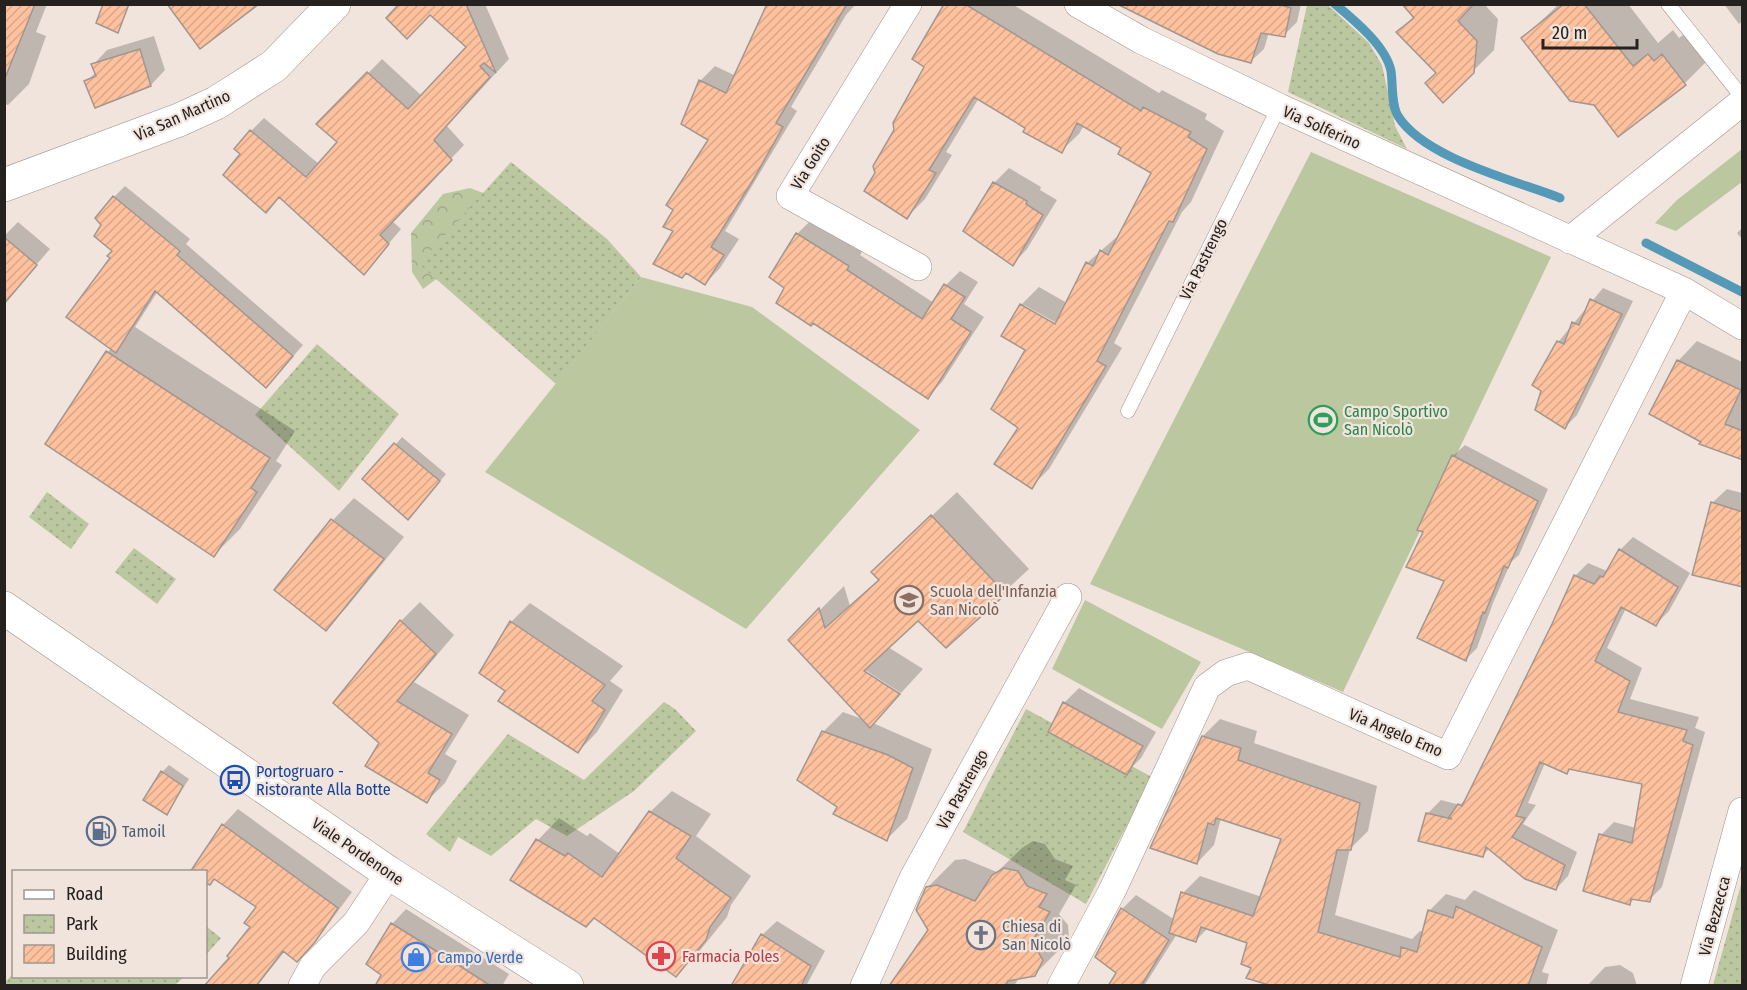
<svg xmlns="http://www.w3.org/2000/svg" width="1747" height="990" viewBox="0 0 1747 990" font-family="'Fira Sans Condensed',sans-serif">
<defs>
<pattern id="forest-crowns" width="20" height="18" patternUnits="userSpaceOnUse" patternTransform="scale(1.5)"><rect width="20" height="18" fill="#bbc79f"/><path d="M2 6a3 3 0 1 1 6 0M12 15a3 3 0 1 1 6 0" fill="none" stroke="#a1ab88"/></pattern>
<pattern id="park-dots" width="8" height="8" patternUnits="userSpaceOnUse" patternTransform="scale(1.5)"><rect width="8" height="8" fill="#bbc79f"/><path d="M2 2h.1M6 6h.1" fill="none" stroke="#a1ab88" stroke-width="1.8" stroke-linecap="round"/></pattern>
<pattern id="building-hatch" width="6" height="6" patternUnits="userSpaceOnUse" patternTransform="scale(1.5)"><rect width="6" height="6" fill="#fdc19e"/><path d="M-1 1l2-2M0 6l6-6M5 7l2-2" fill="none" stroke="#d9a688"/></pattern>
</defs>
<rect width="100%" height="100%" fill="#f1e4dd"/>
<path fill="#bbc79f" d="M 1742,149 L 1742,182 L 1676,231 L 1655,223 L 1677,200 Z
M 1311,152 L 1551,257 L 1343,692 L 1090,584 Z
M 641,277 L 752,307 L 920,430 L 746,629 L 485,472 Z
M 1085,600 L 1201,662 L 1162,729 L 1052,669 Z"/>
<path fill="url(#forest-crowns)" d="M 470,188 L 507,202 L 443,274 L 423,289 L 412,272 L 411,233 L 443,194 Z"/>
<path fill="url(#park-dots)" d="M 1307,5 L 1328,5 L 1369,43 L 1382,65 L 1395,126 L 1407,149 L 1288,92 Z
M 511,162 L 607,239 L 641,277 L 556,384 L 419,264 Z
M 317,344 L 399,414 L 339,491 L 255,415 Z
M 47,492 L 89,524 L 71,549 L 29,517 Z
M 134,548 L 176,579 L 157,604 L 115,572 Z
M 664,702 L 675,709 L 696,731 L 634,791 L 567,836 L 536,819 L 491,856 L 458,837 L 450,852 L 426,834 L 508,734 L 584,780 Z
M 1026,709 L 1152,777 L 1086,904 L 963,832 Z
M 1742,881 L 1742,985 L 1713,985 Z
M 206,926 L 221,938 L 206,955 Z
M 13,974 L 14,976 L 184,977 L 175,985 L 5,985 L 5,982 Z"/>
<path fill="#0003" fill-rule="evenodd" d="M 4,4 L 47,4 L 36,32 L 46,36 L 29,84 L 8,105 L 4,104 Z
M 401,4 L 485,4 L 509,59 L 447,126 L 464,145 L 392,221 L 401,229 L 364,273 L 280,196 L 266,211 L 243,154 L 251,131 L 264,118 L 319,164 L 339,142 L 319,124 L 382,59 L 422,96 L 468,46 L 430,13 Z
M 768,4 L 856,4 L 846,15 L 791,107 L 797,111 L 725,231 L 739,239 L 720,268 L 705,284 L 675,231 L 710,140 L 700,81 L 715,66 L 736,76 Z
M 946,4 L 1012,4 L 1159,93 L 1162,90 L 1207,114 L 1205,119 L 1224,131 L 1191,202 L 1182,212 L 1114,343 L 1122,348 L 1049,469 L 1031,487 L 1020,427 L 1027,349 L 1021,305 L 1039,287 L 1067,303 L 1087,263 L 1120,234 L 1153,172 L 1123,147 L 1084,125 L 1079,134 L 1061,151 L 979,98 L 946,152 L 952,155 L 925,199 L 907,217 L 877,174 L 926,66 ZM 1024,305 L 1062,326 L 1061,329 L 1024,308 Z
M 1127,4 L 1301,4 L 1297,22 L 1284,35 L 1269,32 L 1264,49 L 1251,61 Z
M 1414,4 L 1484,4 L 1498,19 L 1494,50 L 1443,101 L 1438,72 L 1398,32 L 1414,16 Z
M 1559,4 L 1628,4 L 1658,43 L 1673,30 L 1679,38 L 1688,31 L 1709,59 L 1685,83 L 1619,135 L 1594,104 L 1523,38 Z
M 1724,4 L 1742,4 L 1742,21 L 1739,24 Z
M 154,36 L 165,70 L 151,85 L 96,106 L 86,82 L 96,72 L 93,65 L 107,50 Z
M 1009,168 L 1041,187 L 1040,190 L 1057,200 L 1027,249 L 1013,264 L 965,231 L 994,183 Z
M 125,186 L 190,239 L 186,244 L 303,345 L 277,375 L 158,291 L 135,327 L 295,431 L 276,461 L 282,465 L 240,529 L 214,555 L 86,384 L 111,348 L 114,197 Z
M 811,220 L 862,252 L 860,255 L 934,303 L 946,285 L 960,271 L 978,282 L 964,304 L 984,317 L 942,382 L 928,397 L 786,288 L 797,234 Z
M 18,222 L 50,249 L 4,302 L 4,236 Z
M 1742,228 L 1742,239 L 1737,233 Z
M 1603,288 L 1633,301 L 1577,415 L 1565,427 L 1543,390 L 1534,385 L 1559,341 Z
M 1697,341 L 1742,362 L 1742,459 L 1702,441 L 1678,361 Z
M 402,437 L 446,474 L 415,511 L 396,444 Z
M 1465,445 L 1548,489 L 1519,555 L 1511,562 L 1493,603 L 1477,648 L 1465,660 L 1446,580 L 1425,532 L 1453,456 Z
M 1727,489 L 1742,493 L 1742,586 L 1712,503 Z
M 957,492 L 1029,569 L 946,646 L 918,619 L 888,647 L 923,669 L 901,693 L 865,670 L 867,675 L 899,696 L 873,723 L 932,749 L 907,819 L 887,839 L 839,806 L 823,732 L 843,712 L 865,720 L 790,640 L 844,586 L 850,606 L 880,578 L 898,548 Z
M 354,498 L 404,537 L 347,607 L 326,629 L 277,590 L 333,520 Z
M 1633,537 L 1690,573 L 1669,611 L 1656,624 L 1626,608 L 1607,648 L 1642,668 L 1630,699 L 1699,717 L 1695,728 L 1705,732 L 1662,887 L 1649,900 L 1635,898 L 1630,903 L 1601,835 L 1614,822 L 1636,828 L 1644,783 L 1572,768 L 1567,773 L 1545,763 L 1528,803 L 1536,805 L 1523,824 L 1577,852 L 1568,876 L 1556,889 L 1490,848 L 1483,855 L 1420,840 L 1428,813 L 1441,800 L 1460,805 L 1468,796 L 1553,625 L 1575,576 L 1588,563 L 1607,571 L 1620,550 Z
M 420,602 L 454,635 L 414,682 L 469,715 L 445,754 L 457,761 L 445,783 L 427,801 L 381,742 L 335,703 L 401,621 Z
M 530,603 L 623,666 L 610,681 L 623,690 L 597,732 L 578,752 L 507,690 L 511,622 Z
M 1079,688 L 1156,732 L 1141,758 L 1126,773 L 1050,732 L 1064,703 Z
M 1220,719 L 1257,731 L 1254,743 L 1377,786 L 1368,831 L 1350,849 L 1335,915 L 1412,939 L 1420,931 L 1424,932 L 1429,911 L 1446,894 L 1465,900 L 1474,890 L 1558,930 L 1542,972 L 1549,974 L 1546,986 L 1324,986 L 1253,967 L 1249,942 L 1208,928 L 1196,940 L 1177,934 L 1144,986 L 1111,986 L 1118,972 L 1122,909 L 1136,895 L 1175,920 L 1183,893 L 1200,876 L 1262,897 L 1283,838 L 1221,818 L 1214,845 L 1197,863 L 1203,736 Z
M 169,765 L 189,779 L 167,813 L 162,772 Z
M 672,791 L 711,814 L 696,836 L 751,876 L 731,905 L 727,917 L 697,954 L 676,975 L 594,916 L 512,880 L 538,840 L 559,818 L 587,836 L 590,833 L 620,854 L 650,812 Z
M 238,809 L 352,892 L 313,945 L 285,951 L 257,986 L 206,986 L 231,958 L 252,927 L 258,907 L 215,878 L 209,883 L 206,881 L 206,872 L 192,872 L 223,825 Z
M 1033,841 L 1045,844 L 1055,859 L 1073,866 L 1065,880 L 1076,885 L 1059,914 L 1068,925 L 1069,937 L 1062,947 L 1034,975 L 1019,978 L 1014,986 L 891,986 L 930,930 L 927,888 L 955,860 L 965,859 L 997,872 L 1022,848 Z
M 406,909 L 509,974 L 502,986 L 377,986 L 383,974 L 392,924 Z
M 777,921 L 825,951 L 806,986 L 732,986 L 762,935 Z
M 1620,965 L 1633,973 L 1637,986 L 1587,986 L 1605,967 Z"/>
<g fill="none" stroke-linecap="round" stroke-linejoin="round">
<path stroke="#5599b8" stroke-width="9" d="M 1335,4 C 1354,20 1386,46 1391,71 C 1393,84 1391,105 1398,116 C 1424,158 1514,180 1560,198
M 1646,243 L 1742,292"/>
</g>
<path fill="url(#building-hatch)" stroke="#a29690" stroke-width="1.5" d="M 4,4 L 35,4 L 5,78 L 4,78 Z
M 103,4 L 129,4 L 118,33 L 96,23 Z
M 167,4 L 259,4 L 200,49 Z
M 399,4 L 466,4 L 496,73 L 484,63 L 480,66 L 490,77 L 434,140 L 452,160 L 380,235 L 389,244 L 364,275 L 279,197 L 266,213 L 223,175 L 240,154 L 234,149 L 250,130 L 306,177 L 337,142 L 316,124 L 367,72 L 408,109 L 466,47 L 430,15 L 407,39 L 386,18 Z
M 767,4 L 847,4 L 776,123 L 783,127 L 753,180 L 711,247 L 724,255 L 705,285 L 686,273 L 682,278 L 653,264 L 673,231 L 663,227 L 673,210 L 666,205 L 708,140 L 681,124 L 699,80 L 726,93 Z
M 944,4 L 965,4 L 1141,111 L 1143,107 L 1191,132 L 1188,137 L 1207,149 L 1173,222 L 1169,221 L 1097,361 L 1106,366 L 1032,489 L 994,464 L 1018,428 L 991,409 L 1025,350 L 1001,336 L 1020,304 L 1055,324 L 1086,262 L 1093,266 L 1100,250 L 1108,255 L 1151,173 L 1118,154 L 1121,148 L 1077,123 L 1062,153 L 1023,132 L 1025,128 L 974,97 L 929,170 L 936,173 L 907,219 L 864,191 L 875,173 L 873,166 L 894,130 L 893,123 L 924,67 L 912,59 Z
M 1117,4 L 1277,4 L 1291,8 L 1285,37 L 1261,33 L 1251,63 L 1218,54 Z
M 1402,4 L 1474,4 L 1458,21 L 1477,41 L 1474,73 L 1443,103 L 1425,83 L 1436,73 L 1396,32 L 1414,18 Z
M 1564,4 L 1584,4 L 1633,66 L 1648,54 L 1654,61 L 1662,54 L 1686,85 L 1618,137 L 1594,105 L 1570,101 L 1521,38 Z
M 140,49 L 151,86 L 95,108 L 84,81 L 96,76 L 91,64 Z
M 993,182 L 1027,201 L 1026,204 L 1043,215 L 1013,266 L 963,231 Z
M 113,196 L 180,251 L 177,255 L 293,356 L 266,388 L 155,291 L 116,353 L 66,317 L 110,258 L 107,256 L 112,251 L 94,236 L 101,225 L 95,218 Z
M 796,233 L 849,266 L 847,270 L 922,319 L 944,284 L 965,297 L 951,319 L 971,332 L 928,399 L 813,323 L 811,326 L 776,303 L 784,288 L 769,277 Z
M 4,237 L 37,265 L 4,304 Z
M 1590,299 L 1622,314 L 1565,429 L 1535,410 L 1541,391 L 1532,385 L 1557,341 L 1564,344 L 1572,322 L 1579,325 Z
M 106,351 L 270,458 L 251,488 L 257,492 L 214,557 L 45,444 Z
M 1677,360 L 1741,390 L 1725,424 L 1743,431 L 1743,460 L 1699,444 L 1701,442 L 1649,414 Z
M 394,443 L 440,481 L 408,520 L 362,479 Z
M 1452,455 L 1538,501 L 1508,568 L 1504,566 L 1485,613 L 1483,612 L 1466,661 L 1417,638 L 1444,581 L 1406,567 L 1423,532 L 1417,530 Z
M 1711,502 L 1743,512 L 1743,587 L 1692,575 Z
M 931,515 L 1006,594 L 946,648 L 918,621 L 864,671 L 900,694 L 870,728 L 788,640 L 819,608 L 825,628 L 879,580 L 871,572 Z
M 331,519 L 384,559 L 326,631 L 274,590 Z
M 1619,549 L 1678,587 L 1656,626 L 1621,607 L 1595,661 L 1630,681 L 1618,712 L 1687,730 L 1683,741 L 1693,745 L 1650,902 L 1631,899 L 1630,905 L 1583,891 L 1599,834 L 1632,843 L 1642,784 L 1569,769 L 1567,774 L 1540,762 L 1516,816 L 1525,818 L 1512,837 L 1565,865 L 1556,890 L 1525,879 L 1486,847 L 1483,857 L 1418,841 L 1426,813 L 1452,819 L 1449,817 L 1458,804 L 1462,806 L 1552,624 L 1574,575 L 1594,584 L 1600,576 L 1603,577 Z
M 400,620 L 436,654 L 397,701 L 452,734 L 428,773 L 440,780 L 427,803 L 365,766 L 379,743 L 333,703 Z
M 510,621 L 605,685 L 592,701 L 605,710 L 578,753 L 498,701 L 505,691 L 479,673 Z
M 1063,702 L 1143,746 L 1127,775 L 1048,732 Z
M 822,731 L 888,755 L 913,768 L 887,841 L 833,814 L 837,807 L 797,780 Z
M 1202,736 L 1241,748 L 1238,760 L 1360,803 L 1351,850 L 1337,850 L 1318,932 L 1400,957 L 1401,947 L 1417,952 L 1428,910 L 1453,918 L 1456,906 L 1542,947 L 1528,986 L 1272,986 L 1246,978 L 1251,968 L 1241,964 L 1247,943 L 1201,927 L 1196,942 L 1169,933 L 1181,892 L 1253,916 L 1281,839 L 1216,818 L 1214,825 L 1208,823 L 1197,864 L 1150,848 Z
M 161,771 L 183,786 L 167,815 L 143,800 Z
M 649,811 L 691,836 L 676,858 L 731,898 L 710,927 L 706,940 L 676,977 L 594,918 L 586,927 L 510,880 L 536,839 L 565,856 L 568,853 L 602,877 Z
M 222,824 L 338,908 L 315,942 L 297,962 L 283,951 L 256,986 L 204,986 L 229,958 L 227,956 L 250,927 L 244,923 L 256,907 L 214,879 L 210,885 L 206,883 L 206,872 L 190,872 Z
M 1004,868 L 1018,871 L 1027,886 L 1047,894 L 1039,907 L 1050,912 L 1032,942 L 1043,960 L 1035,976 L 1008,981 L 1006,986 L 889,986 L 928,930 L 916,910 L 926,887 L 937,885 L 975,901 L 992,875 Z
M 1121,908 L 1169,940 L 1141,986 L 1108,986 L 1116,973 L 1095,957 Z
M 391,923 L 449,959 L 491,986 L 375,986 L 381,975 L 366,964 Z
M 761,934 L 811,966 L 801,986 L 731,986 Z"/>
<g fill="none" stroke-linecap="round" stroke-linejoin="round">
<g stroke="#9f948d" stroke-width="15">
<path id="service" d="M 1668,4 L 1742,97
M 1128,411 L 1279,107"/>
</g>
<g stroke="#9f948d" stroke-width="28">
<path id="minor" d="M 908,4 L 790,196 L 918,267
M 1078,4 L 1141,40 L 1279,107 L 1684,291 L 1742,326
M 1570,240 L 1742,102
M 302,986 L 313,966 L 356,923 L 389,873
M 864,986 L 913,878 L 1068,597
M 1061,986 L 1112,891 L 1207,687 L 1226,673 L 1248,666 L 1448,756 L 1684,291
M 1694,986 L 1742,811"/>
</g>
<g stroke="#9f948d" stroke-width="34">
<path id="tertiary" d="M 4,185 L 179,120 L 216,103 L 274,66 L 334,4"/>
</g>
<g stroke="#9f948d" stroke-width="34">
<path id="secondary" d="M 4,608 L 389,873 L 567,986"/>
</g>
<use href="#service" stroke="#fff" stroke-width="14"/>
<use href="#minor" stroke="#fff" stroke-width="27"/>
<use href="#tertiary" stroke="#fff" stroke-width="33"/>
<use href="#secondary" stroke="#fff" stroke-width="33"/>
</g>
<defs>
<g id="stadium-ring" transform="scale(1.5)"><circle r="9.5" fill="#f1e4dd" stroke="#2e9e5b" stroke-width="1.5"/><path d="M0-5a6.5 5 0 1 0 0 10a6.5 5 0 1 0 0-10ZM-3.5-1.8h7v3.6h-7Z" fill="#2e9e5b"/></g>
<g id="school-ring" transform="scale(1.5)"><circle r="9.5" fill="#f1e4dd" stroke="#8d6e63" stroke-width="1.5"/><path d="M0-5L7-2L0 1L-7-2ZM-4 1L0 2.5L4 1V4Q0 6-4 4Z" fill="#8d6e63"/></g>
<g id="bus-ring" transform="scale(1.5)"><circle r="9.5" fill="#f1e4dd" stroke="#1a4fb4" stroke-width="1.5"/><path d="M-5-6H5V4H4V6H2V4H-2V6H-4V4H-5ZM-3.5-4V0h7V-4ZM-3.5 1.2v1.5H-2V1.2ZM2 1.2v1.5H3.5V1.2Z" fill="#1a4fb4"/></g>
<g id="fuel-ring" transform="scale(1.5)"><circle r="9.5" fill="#f1e4dd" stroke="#5c6f8a" stroke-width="1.5"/><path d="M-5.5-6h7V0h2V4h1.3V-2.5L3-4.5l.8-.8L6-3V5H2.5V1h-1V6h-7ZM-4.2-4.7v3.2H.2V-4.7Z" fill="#5c6f8a"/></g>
<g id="church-ring" transform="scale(1.5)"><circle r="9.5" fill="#f1e4dd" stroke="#6b7280" stroke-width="1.5"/><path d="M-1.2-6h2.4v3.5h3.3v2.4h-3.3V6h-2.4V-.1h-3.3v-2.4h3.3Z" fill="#6b7280"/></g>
<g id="pharmacy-ring" transform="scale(1.5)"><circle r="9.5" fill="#f1e4dd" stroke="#e0444e" stroke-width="1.5"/><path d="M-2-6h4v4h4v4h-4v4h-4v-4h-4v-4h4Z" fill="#e0444e"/></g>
<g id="shop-ring" transform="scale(1.5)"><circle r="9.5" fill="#f1e4dd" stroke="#3f7fe0" stroke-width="1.5"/><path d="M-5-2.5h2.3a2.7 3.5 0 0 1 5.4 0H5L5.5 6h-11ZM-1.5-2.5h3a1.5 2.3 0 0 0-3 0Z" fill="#3f7fe0"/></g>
</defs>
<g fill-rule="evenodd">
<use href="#stadium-ring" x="1323" y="420"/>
<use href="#school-ring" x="909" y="600"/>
<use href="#bus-ring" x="235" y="780"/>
<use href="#fuel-ring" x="101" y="831"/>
<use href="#church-ring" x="981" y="935"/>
<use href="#pharmacy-ring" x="661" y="956"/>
<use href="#shop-ring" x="416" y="957"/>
</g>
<g text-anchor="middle" stroke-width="4.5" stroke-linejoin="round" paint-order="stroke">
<g font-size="16" fill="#25211e" stroke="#f1e4dd">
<text transform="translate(182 115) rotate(-24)" y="6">Via San Martino</text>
<text transform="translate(1322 127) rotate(24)" y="6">Via Solferino</text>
<text transform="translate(810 163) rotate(-58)" y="6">Via Goito</text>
<text transform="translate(1203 259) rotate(-64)" y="6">Via Pastrengo</text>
<text transform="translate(1396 732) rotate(23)" y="6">Via Angelo Emo</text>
<text transform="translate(962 789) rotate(-61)" y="6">Via Pastrengo</text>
<text transform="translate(358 851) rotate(34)" y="6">Viale Pordenone</text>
<text transform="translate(1714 916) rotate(-75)" y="6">Via Bezzecca</text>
</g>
<g font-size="16" fill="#27864d" stroke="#f1e4dd" text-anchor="start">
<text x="1344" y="417">Campo Sportivo<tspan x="1344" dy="18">San Nicolò</tspan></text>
</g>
<g font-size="16" fill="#785e54" stroke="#f1e4dd" text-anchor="start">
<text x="930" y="597">Scuola dell'Infanzia<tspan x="930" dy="18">San Nicolò</tspan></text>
</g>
<g font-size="16" fill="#164399" stroke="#f1e4dd" text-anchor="start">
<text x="256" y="777">Portogruaro -<tspan x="256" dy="18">Ristorante Alla Botte</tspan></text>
</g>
<g font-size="16" fill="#4e5e75" stroke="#f1e4dd" text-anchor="start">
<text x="122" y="837">Tamoil</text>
</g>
<g font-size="16" fill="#5b616d" stroke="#f1e4dd" text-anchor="start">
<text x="1002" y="932">Chiesa di<tspan x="1002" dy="18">San Nicolò</tspan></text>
</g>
<g font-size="16" fill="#be3a42" stroke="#f1e4dd" text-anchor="start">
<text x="682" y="962">Farmacia Poles</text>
</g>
<g font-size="16" fill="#366cbe" stroke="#f1e4dd" text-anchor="start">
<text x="437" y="963">Campo Verde</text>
</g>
</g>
<rect width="1747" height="990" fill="none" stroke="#25211e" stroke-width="12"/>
<rect x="12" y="870" width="195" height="108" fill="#f1e4dd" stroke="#9f9691" stroke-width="1.5"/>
<rect x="24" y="890" width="30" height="9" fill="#ffffff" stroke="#9f9691" stroke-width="1.5"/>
<text x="66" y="900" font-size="18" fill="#25211e">Road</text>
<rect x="24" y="915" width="30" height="18" fill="url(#park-dots)" stroke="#9f9691" stroke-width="1.5"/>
<text x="66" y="930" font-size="18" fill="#25211e">Park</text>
<rect x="24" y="945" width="30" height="18" fill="url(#building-hatch)" stroke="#9f9691" stroke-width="1.5"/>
<text x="66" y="960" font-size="18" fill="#25211e">Building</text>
<path d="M1543 39v9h94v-9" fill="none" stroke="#25211e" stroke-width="3"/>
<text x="1552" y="39" font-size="18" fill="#25211e" stroke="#f1e4dd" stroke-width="4.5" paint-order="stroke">20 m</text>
</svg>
